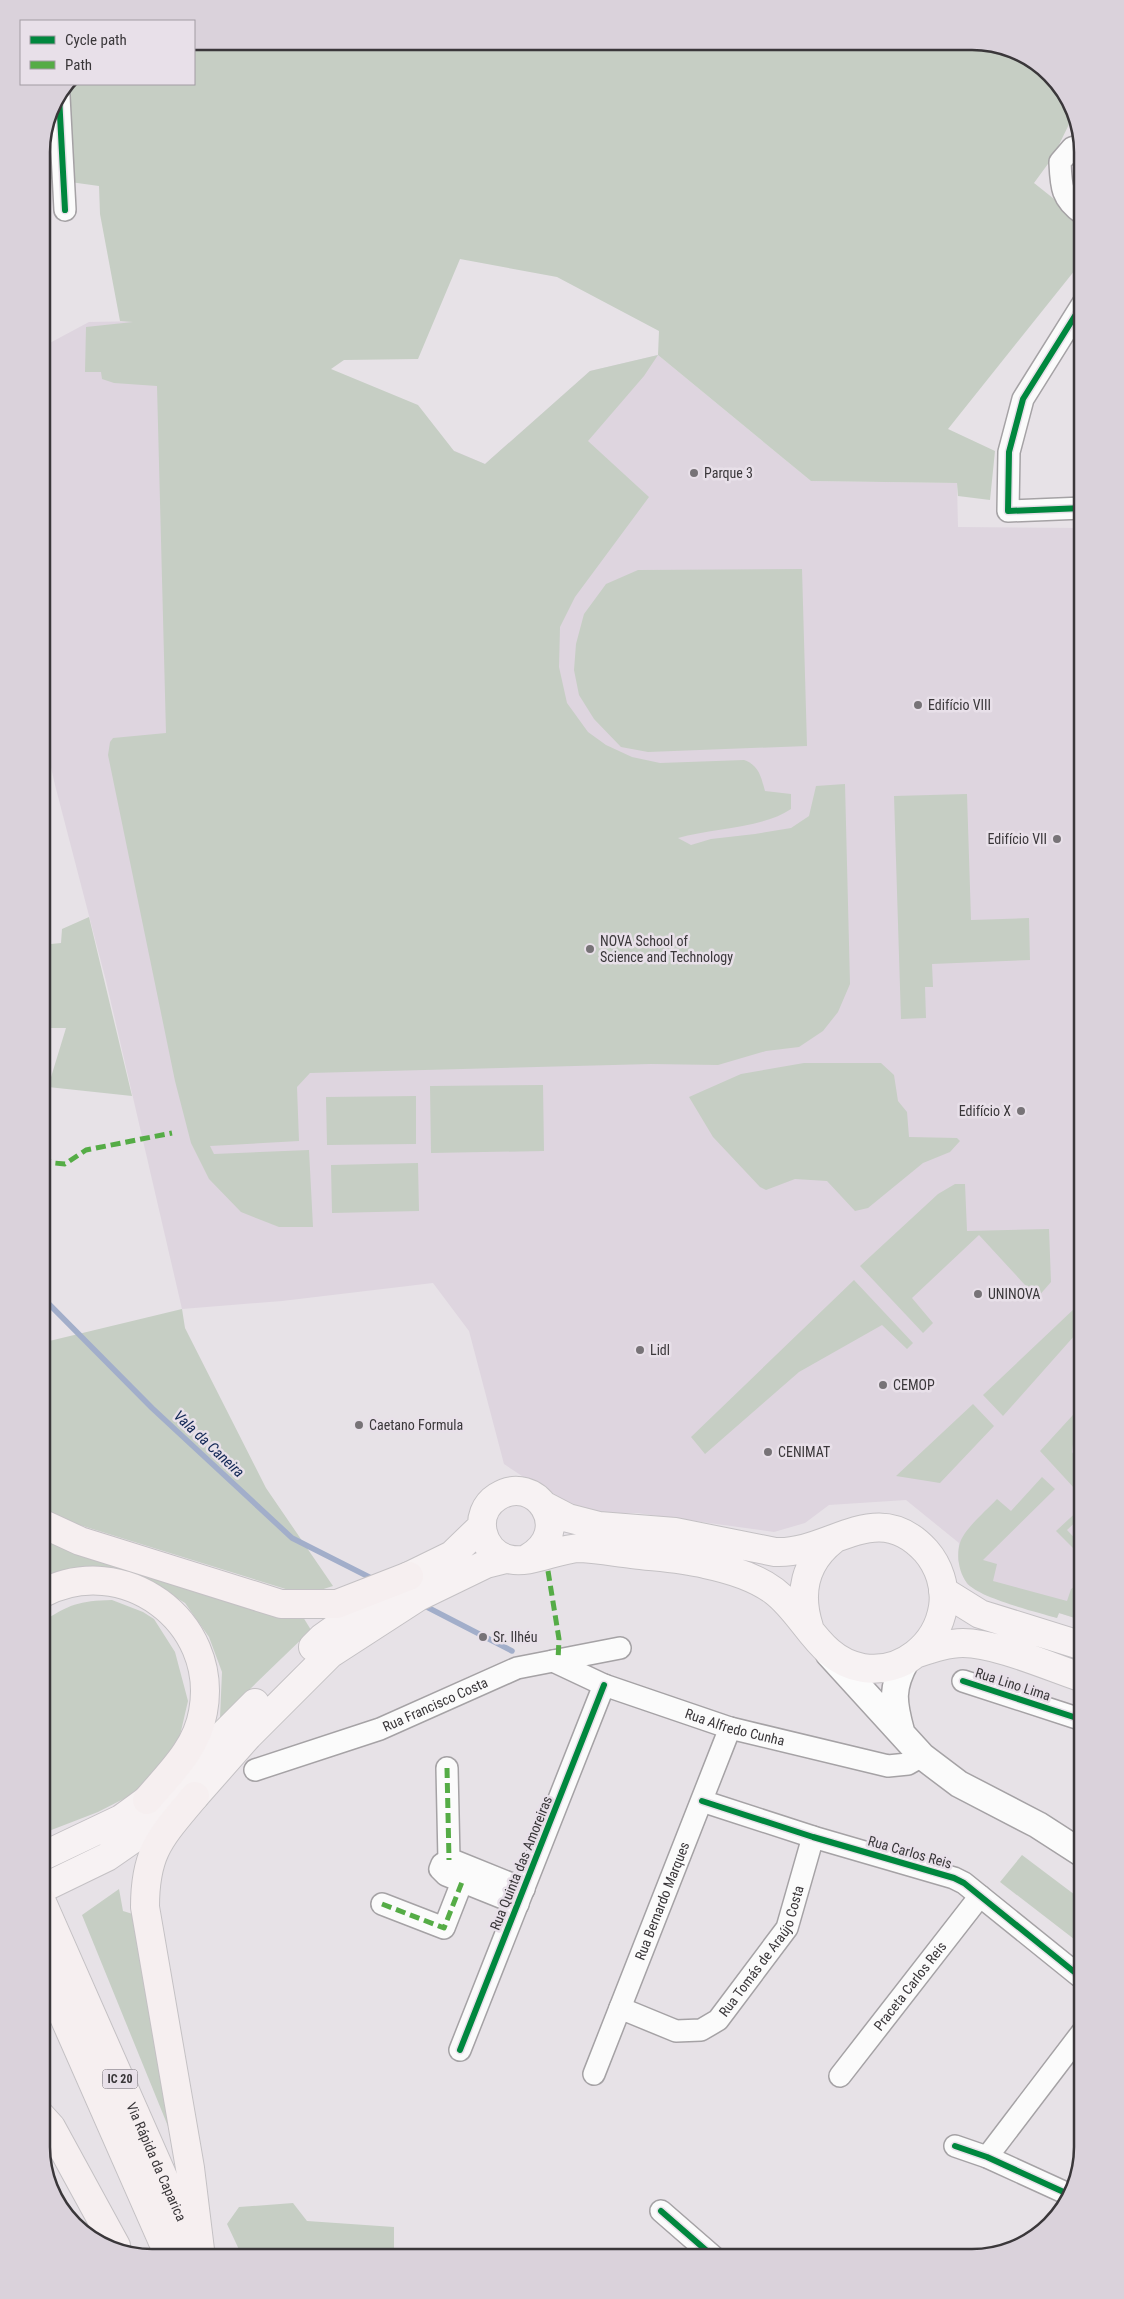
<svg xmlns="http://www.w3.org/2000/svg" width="1124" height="2299" viewBox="0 0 1124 2299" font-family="'Roboto Condensed',sans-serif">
<rect width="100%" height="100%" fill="#e7e2e7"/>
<path fill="#ded5df" d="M 142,321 L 301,385 L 485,464 L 590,371 L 658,355 L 811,481 L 957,483 L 958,527 L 1083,528 L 1083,1626 L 1073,1624 L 1075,1618 L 1059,1613 L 1057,1618 L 983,1594 L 967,1584 L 958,1560 L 959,1543 L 906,1500 L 829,1505 L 805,1523 L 774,1532 L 637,1513 L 578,1513 L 504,1464 L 469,1331 L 433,1283 L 282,1301 L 182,1309 L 106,981 L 55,785 L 41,723 L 41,361 L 46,345 L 89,322 Z"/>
<path fill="#c6cec4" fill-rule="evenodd" d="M 194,41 L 979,42 L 1039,64 L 1075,112 L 1053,157 L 1034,183 L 1083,222 L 1083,260 L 948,429 L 995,451 L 990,500 L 958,496 L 957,483 L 811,481 L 658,355 L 644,376 L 588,441 L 649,497 L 575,597 L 560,627 L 559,667 L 567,703 L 588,732 L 606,745 L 632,757 L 660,763 L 744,760 C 759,765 761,777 765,791 L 791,794 L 791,809 C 764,828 712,828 678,838 L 691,845 L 711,839 L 755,834 L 791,828 L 809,816 L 816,786 L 845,784 L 850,984 L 838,1012 L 823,1031 L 799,1047 L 766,1051 L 718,1065 L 651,1064 L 310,1073 L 297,1087 L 299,1141 L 210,1146 L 214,1154 L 309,1150 L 313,1227 L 279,1227 L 241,1212 L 209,1179 L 191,1143 L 175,1081 L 108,755 L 110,742 L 113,738 L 166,733 L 157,386 L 114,383 L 102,379 L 101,372 L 85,372 L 86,327 L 133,322 L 120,321 L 100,214 L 99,186 L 41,178 L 41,145 L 50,110 L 67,84 L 194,84 ZM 460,259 L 557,277 L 659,331 L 658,355 L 590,371 L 485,464 L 454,451 L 418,405 L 331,369 L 344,360 L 418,359 Z
M 802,569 L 807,746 L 648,752 L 621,747 L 594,719 L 579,695 L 574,670 L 576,644 L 584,614 L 606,584 L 638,570 Z
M 967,794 L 971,920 L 1029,918 L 1030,960 L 932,964 L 933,987 L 925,987 L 926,1018 L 901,1019 L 894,796 Z
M 89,917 L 132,1096 L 48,1087 L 66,1028 L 41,1028 L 41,945 L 61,943 L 62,929 Z
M 804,1063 L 881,1063 L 894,1075 L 898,1101 L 907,1112 L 909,1137 L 957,1138 L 960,1141 L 950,1152 L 923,1163 L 868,1208 L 855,1211 L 827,1181 L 795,1179 L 766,1190 L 760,1187 L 713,1137 L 689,1097 L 741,1074 Z
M 543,1085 L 544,1151 L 431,1153 L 430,1086 Z
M 416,1096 L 416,1144 L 327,1145 L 326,1097 Z
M 418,1163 L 419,1211 L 332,1213 L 331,1165 Z
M 955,1184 L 965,1184 L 967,1231 L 1049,1229 L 1051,1282 L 1037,1298 L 979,1235 L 912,1298 L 933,1323 L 923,1333 L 860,1266 L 938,1194 Z
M 854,1280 L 913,1343 L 907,1349 L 882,1325 L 799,1372 L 705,1454 L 691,1437 Z
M 1083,1289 L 1083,1326 L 1003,1416 L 983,1395 L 1076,1307 Z
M 182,1309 L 185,1328 L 266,1488 L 333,1586 L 305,1595 L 41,1513 L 41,1343 Z
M 973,1404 L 994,1426 L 940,1483 L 896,1476 Z
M 1083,1404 L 1083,1431 L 1073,1444 L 1072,1452 L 1083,1470 L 1083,1480 L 1075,1489 L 1040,1451 Z
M 1042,1477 L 1055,1489 L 983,1560 L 997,1564 L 993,1581 L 1067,1601 L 1071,1589 L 1083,1581 L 1083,1626 L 1073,1624 L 1075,1618 L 1059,1613 L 1057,1618 C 1037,1612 979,1598 967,1583 C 959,1573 956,1555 960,1543 C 964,1529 987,1510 997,1499 L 1011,1511 Z
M 1083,1506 L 1083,1515 L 1067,1530 L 1083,1547 L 1083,1558 L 1056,1531 Z
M 41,1534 L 303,1617 L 311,1630 L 220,1718 L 222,1672 L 209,1637 L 185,1603 L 141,1576 L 96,1568 L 60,1572 L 41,1578 Z
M 112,1600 L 143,1612 L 154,1619 L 175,1652 L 188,1701 L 177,1748 L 135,1793 L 98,1812 L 41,1834 L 41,1623 C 69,1604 79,1601 112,1600 Z
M 1022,1855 L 1083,1901 L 1083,1946 L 1000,1882 Z
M 119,1889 L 123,1911 L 136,1915 L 174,2141 L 82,1915 Z
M 293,2203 L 307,2221 L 394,2227 L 394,2258 L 243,2258 L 227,2224 L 239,2207 Z"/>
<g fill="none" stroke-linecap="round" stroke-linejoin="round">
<path stroke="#a2aeca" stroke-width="5.5" d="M 41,1296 L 152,1408 L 292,1538 L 375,1580
M 423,1605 L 512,1651"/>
<g stroke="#a5a2a5" stroke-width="24">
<g id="minor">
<path d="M 59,96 L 65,210"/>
<path d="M 1081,145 L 1072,148 L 1060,162 C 1061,186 1061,199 1083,214"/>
<path d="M 1083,508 L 1008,511 L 1009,452 L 1023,399 L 1083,303"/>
<path id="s1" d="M 553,1661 L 604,1685 L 730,1728 L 888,1766 L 908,1764 L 922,1756"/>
<path d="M 963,1681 L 1083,1720"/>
<path d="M 447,1768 L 449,1860"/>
<path id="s2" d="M 255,1770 L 380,1729 L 517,1668 L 620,1648"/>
<path d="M 702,1801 L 813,1837 L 954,1878 L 964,1883 L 1083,1979"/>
<path d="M 382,1904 L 444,1928 L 462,1882"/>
<path d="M 518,1904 L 446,1875 L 440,1869 L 442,1864 L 449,1860 L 457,1862 L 524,1889"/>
<path id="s3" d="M 620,2008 L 676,2031 L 701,2030 L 718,2020 L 787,1928 L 813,1837"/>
<path d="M 460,2050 L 604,1685"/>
<path id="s4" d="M 594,2074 L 730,1728"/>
<path id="s5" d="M 840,2076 L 980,1896"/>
<path d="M 955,2146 L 987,2157 L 1068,2194"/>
<path d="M 987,2157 L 1083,2031"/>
<path d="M 661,2211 L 715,2258"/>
</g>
</g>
<g stroke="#a5a2a5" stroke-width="29">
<path id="tertiary" d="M 829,1654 L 922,1756 L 959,1784 L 1038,1825 L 1083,1854
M 901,1731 C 893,1702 891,1688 906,1661"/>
</g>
<g stroke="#c4c1c4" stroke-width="30">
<path id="primary" d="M 528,1558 C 576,1530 535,1472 497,1497 C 472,1513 480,1552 508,1559 C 531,1565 557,1548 581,1548 C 598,1549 615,1552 632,1554 C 656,1557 681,1558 705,1564 C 729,1569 754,1576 774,1591 C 806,1615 819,1661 863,1668 C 902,1674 937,1645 943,1607 C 946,1587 939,1566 926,1551 C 876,1496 831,1555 775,1552 L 675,1532 L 599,1526 L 568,1518 L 543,1505
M 943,1591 L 980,1614 L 1083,1646
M 809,1627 C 798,1593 805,1562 833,1540
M 313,1647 L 322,1638 L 409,1576 L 452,1555 L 481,1527
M 918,1653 C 933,1648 948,1643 963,1643 C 996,1643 1050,1667 1083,1678
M 41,1857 L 121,1819 L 187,1771 L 255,1703
M 41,1889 L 107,1857 L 195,1796 L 248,1736 L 330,1654 L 418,1597 L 486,1564 L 506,1559"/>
</g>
<g stroke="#c4c1c4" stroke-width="30">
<g id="trunk">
<path d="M 41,1523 L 80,1541 L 281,1604 L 337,1604 L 409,1576"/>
<path d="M 41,1594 C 123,1550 220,1621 203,1712 C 197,1748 170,1773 147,1800"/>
<path d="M 195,1796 C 161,1837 145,1851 145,1907 L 190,2168 L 201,2258"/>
<path id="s6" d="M 41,1900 L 190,2238"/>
<path d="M 41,1965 L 170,2258"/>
<path d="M 41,2116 L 51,2127 L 116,2246"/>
</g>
</g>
<use href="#minor" stroke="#fbfbfb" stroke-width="21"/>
<use href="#tertiary" stroke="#fbfbfb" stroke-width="26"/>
<use href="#primary" stroke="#f7f2f3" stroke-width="28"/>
<use href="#trunk" stroke="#f6eff0" stroke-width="28"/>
<path stroke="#55ac46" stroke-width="5" stroke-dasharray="10 5" stroke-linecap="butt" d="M 41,1159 L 54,1163 L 65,1164 L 86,1150 L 172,1133
M 548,1571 L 559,1639 L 558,1660
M 447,1768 L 449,1860
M 382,1904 L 444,1928 L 462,1882"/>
<g stroke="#e8e0e9" stroke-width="9">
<path id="cycleway" d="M 59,96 L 65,210
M 1083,508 L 1008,511 L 1009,452 L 1023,399 L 1083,303
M 963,1681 L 1083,1720
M 702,1801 L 813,1837 L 954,1878 L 964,1883 L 1083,1979
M 460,2050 L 604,1685
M 955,2146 L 987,2157 L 1068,2194
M 661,2211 L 715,2258"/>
</g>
<use href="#cycleway" stroke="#00873e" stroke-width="6"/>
</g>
<g fill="#777377" stroke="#e8e0e9" stroke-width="2">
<circle cx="694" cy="473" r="5"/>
<circle cx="918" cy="705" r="5"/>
<circle cx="1057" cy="839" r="5"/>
<circle cx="590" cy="949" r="5"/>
<circle cx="1021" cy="1111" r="5"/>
<circle cx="978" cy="1294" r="5"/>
<circle cx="640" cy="1350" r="5"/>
<circle cx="883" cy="1385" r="5"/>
<circle cx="359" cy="1425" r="5"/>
<circle cx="768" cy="1452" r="5"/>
<circle cx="483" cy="1637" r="5"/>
</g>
<g text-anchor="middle" stroke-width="5" stroke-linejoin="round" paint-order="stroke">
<rect fill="#e8e0e9" stroke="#6e6a6e" stroke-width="1" x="102.5" y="2069.5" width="35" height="19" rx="4"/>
<g font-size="12" font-weight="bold" fill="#3a373a">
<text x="120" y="2083">IC 20</text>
</g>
<g font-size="14" fill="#3a373a" stroke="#e8e0e9" text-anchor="start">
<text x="704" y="478">Parque 3</text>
<text x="928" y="710">Edifício VIII</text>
<text x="1047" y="844" text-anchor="end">Edifício VII</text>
<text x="600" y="946">NOVA School of<tspan x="600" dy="16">Science and Technology</tspan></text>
<text x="1011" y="1116" text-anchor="end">Edifício X</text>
<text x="988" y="1299">UNINOVA</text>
<text x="650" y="1355">Lidl</text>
<text x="893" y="1390">CEMOP</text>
<text x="369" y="1430">Caetano Formula</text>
<text x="778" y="1457">CENIMAT</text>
<text x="493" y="1642">Sr. Ilhéu</text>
</g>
<g font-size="14" fill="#3a373a" stroke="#e8e0e9">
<text transform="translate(1013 1684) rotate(18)" y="5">Rua Lino Lima</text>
<text dy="5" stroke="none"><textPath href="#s2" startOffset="192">Rua Francisco Costa</textPath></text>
<text dy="5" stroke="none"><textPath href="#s1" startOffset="194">Rua Alfredo Cunha</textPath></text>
<text transform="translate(910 1852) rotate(16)" y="5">Rua Carlos Reis</text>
<text transform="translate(521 1863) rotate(-68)" y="5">Rua Quinta das Amoreiras</text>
<text dy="5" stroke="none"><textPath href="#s4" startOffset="186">Rua Bernardo Marques</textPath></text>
<text dy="5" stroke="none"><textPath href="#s3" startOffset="188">Rua Tomás de Araújo Costa</textPath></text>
<text dy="5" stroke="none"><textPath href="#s5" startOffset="114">Praceta Carlos Reis</textPath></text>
<text dy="5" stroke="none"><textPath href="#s6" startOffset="286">Via Rápida da Caparica</textPath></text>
</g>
<g font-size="15" font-style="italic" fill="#112655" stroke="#e8e0e9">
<text transform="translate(209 1444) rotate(43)" y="5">Vala da Caneira</text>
</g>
</g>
<path d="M0 0H1124V2299H0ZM152 50H972A102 102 0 0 1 1074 152V2147A102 102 0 0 1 972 2249H152A102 102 0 0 1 50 2147V152A102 102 0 0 1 152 50Z" fill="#dad2db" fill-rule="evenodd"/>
<path fill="none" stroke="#3a373a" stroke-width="2.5" d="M152 50H972A102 102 0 0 1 1074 152V2147A102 102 0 0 1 972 2249H152A102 102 0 0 1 50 2147V152A102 102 0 0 1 152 50Z"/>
<rect x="20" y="20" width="175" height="65" fill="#e8e0e9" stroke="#a29ca3"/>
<rect x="30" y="36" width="25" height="8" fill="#00873e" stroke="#a29ca3"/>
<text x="65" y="45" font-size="15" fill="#3a373a">Cycle path</text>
<rect x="30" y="61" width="25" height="8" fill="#55ac46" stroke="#a29ca3"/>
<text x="65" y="70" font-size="15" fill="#3a373a">Path</text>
</svg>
